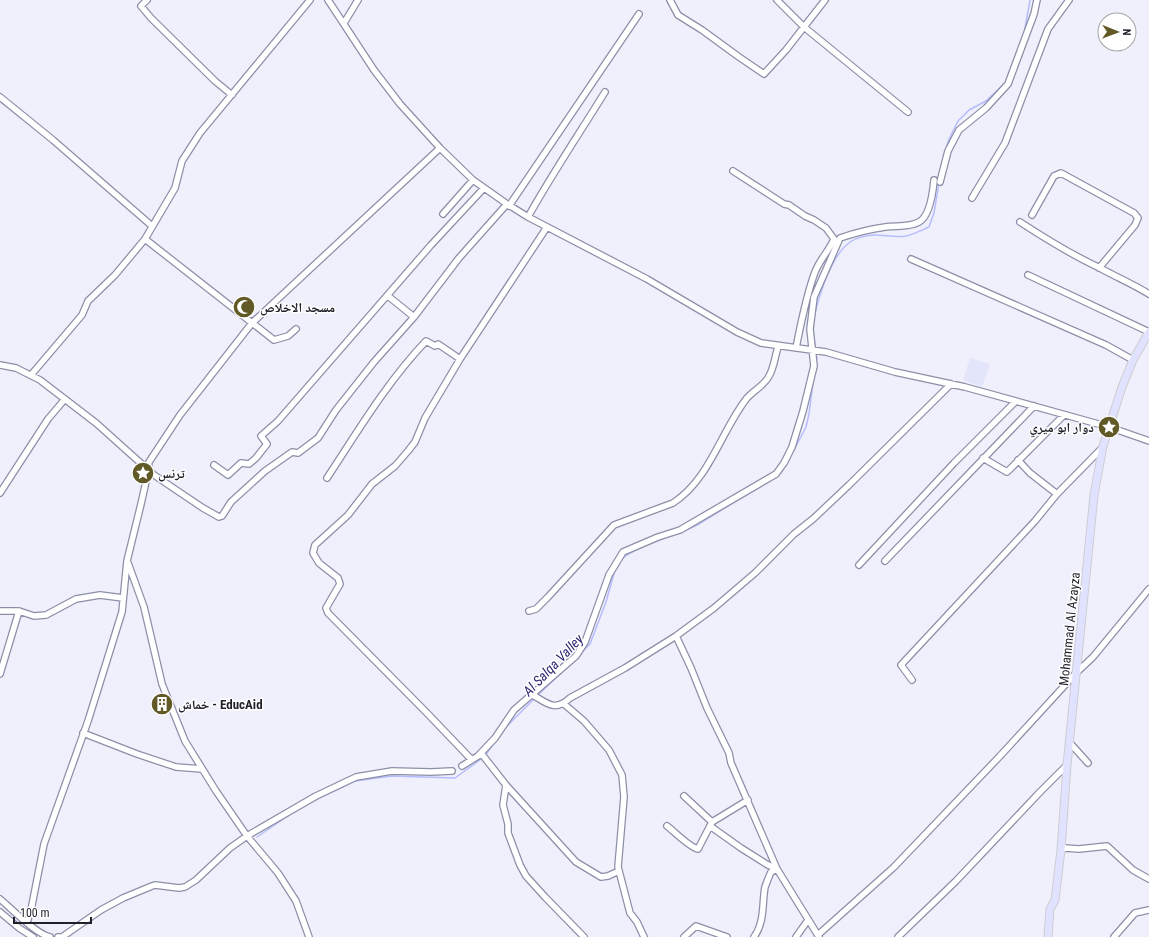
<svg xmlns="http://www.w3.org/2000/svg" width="1149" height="937" viewBox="0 0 1149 937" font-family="'Roboto Condensed','Noto Naskh Arabic',sans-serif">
<rect width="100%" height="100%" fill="#eff0fb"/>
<path fill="#e3e5fa" d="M 970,358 L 990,364 L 982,387 L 963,380 Z"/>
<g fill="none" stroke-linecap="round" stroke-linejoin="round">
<path stroke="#b7bcfe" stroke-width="1.5" d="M 1024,34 L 1030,0
M 945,152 L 949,139 L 958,121 L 969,110 L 986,101 L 1003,85
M 814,317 C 819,296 831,256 849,243 C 855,238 867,235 875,235 C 885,235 896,238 906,236 C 914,234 922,230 929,227 L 934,213 L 939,183
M 813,331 L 815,345
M 816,361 L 817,357
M 794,450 L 806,427 L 809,414 L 814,375
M 778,475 L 781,473 L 784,467
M 684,531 L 697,525 L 756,489
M 621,560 C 629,550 660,540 673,535
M 581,653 L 590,644 L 606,602 L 615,570
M 537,696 L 560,674
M 305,805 L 355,781 L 392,776 L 455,778 L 484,757 L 506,727 L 534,699
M 257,837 L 295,811"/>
<g stroke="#8d8fa8" stroke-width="8">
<path id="minor" d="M 147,0 L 141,6 L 151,18 L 215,81 L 232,95
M 328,0 L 374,70 L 400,104 L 440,148 L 473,180 L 507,204 L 528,217 L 647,279 L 737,332 L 761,343 L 826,352 L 895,372 L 965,387 L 1109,427 L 1149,441
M 670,0 L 678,15 L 702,30 L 739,57 L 764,74 L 786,50 L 825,0
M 777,0 L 804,27 L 908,112
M 344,23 L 358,0
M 0,97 L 53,140 L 152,226
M 733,171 L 784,204 L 789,205 L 805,216 L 814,220 L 826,228 L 834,239 C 829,251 820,259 815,272 C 806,296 801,323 796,348
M 940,182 L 948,151 L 959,130 L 986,108 L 1008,84 L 1034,14 L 1037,0
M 972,198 L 1005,143 L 1048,29 L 1069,0
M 509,206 L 639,14
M 443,214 L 473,180
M 1032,215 L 1054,176 L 1061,173 L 1134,213 L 1138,218 L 1135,225 L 1099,268
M 528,217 C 552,174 579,134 605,92
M 1020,222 C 1046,239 1072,255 1100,268 C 1116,277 1133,284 1149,294
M 145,239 L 274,340 L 288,336 L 296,329
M 911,259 L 1106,345 L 1133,360
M 1028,275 L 1149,332
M 388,296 L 414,317
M 0,365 L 16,368 L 40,380 L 96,423 L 154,475 L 203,508 L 219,517 L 222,516 L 231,502 L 265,471 L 292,452 L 298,453 L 318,438 L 336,410 L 374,362 L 414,317 L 459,258 L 507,204
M 31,375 L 82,315 L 88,301 L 115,275 L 145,239 L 175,188 L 182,161 L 200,133 L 310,0
M 983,458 L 1007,472 L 1064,415
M 1018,460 L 1030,473 L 1057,494
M 214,465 L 228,475 L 241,463 L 249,464 L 256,458 L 267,444 L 261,436 L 278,421 L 431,245 L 484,188
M 327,478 C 358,431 387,382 426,341 L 435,346 L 438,344 L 460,359
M 0,493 L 48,419 L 65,399
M 885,561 L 1034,406
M 128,563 L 144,607 L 162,684 L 185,741 L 216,791 L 247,836 L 278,873 L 296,901 L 309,937
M 859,565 L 954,463 L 1015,402
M 0,611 L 19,611 L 34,616 L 46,615 L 76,599 L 100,595 L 123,598
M 529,611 L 536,609 L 548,597 L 614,525 L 673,503 C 710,479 721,431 747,398 C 754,390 765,385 769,376 C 774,368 775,356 778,347
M 676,636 L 691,668 L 707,708 L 729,753 L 731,763 L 777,869 L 819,937
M 0,674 L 19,611
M 912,680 L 901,665 L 1035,521 L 1057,494 L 1103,447
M 531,694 C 546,702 554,713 570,698 L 625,668 L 676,636 L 714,608 L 755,573 L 794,534 L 813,519 L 849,485 L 951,384
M 564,704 L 584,721 L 609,750 L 622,775 L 624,797 L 618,867 L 630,913 L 637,922 L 644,937
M 83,733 L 137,754 L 176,767 L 202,769
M 1070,743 L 1088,763
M 481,753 L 506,785 L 576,862 L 601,877 L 608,876 L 619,871
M 471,759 L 426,712 L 328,613 L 326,608 L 340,584 L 338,578 L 319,563 L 313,553 L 315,545 L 348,515 L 372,484 L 395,466 L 408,451 L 415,442 L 425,418 L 460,359 L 547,227
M 462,766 L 478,756 L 495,738 L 514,710 L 576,656 L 585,642 L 609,575 L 623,552 L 658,537 L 680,530 L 776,474 L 784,463 L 792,447 L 803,411 L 814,366 L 810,329 L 814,297 L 840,238 C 855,233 870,229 885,227 C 896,225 908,228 919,222 C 930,216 933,191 934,180
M 506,785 L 503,805 L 508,824 L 508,833 L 520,865 L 526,876 L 545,897 L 584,937
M 684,796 L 712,822
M 667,826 C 675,832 689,847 698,849 L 712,822 L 748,800
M 710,826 L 741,848 L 768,865 L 777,869
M 1061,850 L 1065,848 L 1079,849 L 1107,846 L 1133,870 L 1149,879
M 0,899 C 12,909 36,934 50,937
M 0,912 L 19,928 L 33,937
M 27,922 L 31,910 L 44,844 L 88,721 L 122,612 L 127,561 L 141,504 L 147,477 L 149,462 L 180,415 L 252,323 L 440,148
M 819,934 L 894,867 L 1000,756 L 1077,672 L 1093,657 L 1149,589
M 58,937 L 62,937 L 101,910 L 123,898 L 152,886 L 155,885 L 179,888 L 185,887 L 196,880 L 230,848 L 247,836 L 316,796 L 356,777 L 392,771 L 431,772 L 452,771
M 684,937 L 696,926 L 727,937
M 754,937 C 765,922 762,903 765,887 C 767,882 769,876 771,872 L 777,869
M 796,937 L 808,920
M 898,937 L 956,881 L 1040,792 L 1067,765
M 1114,937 L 1135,913 L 1149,910"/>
</g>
<g stroke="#ceced0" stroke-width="9">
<path id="major" d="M 1048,937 L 1050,909 L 1055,900 L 1061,850 L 1067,765 L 1094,495 L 1103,446 L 1122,387 L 1133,360 L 1149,332"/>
</g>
<use href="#minor" stroke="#fff" stroke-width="5.5"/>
<use href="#major" stroke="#e0e2ff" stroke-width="7"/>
</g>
<defs>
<g id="mosque-disc" transform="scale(1.15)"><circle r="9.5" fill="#615926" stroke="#fff"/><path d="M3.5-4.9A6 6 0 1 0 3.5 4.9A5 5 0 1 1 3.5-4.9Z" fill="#fff"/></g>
<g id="sight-disc" transform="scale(1.15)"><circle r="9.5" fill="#615926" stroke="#fff"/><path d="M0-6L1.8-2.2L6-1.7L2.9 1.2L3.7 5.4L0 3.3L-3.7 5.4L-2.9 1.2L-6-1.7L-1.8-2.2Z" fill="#fff"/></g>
<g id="building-disc" transform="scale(1.15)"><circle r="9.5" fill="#615926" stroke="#fff"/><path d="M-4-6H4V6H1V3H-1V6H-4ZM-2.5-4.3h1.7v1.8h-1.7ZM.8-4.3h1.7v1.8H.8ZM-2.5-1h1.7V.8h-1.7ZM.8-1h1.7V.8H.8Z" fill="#fff"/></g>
</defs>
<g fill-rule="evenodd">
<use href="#mosque-disc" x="244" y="307"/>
<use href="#sight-disc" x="1109" y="427"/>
<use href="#sight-disc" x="143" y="473"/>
<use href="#building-disc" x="162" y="704"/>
</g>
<g text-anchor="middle" stroke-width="3" stroke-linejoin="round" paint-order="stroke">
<g font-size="13" font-weight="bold" fill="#1f202a" stroke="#fff" text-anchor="start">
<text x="260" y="312">مسجد الاخلاص</text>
<text x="1094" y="432" text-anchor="end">دوار ابو ميري</text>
<text x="158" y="478">ترنس</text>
<text x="178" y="709">خماش - EducAid</text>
</g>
<g font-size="13" fill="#1f202a" stroke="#fff">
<text transform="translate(1069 629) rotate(-84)" y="5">Mohammad Al Azayza</text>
</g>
<g font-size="14" font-style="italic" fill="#2d2670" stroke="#fff">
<text transform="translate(553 665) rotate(-46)" y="5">Al Salqa Valley</text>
</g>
</g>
<g transform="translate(1117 32) rotate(91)"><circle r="19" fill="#ffffff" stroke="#a5a6aa"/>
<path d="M0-3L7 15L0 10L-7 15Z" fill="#615926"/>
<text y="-6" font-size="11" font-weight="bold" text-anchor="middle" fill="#1f202a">N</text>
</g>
<path d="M14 917v6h77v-6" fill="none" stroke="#1f202a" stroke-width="2"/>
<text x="20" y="917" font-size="12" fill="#1f202a" stroke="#ffffff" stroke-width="3" paint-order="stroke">100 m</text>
</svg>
